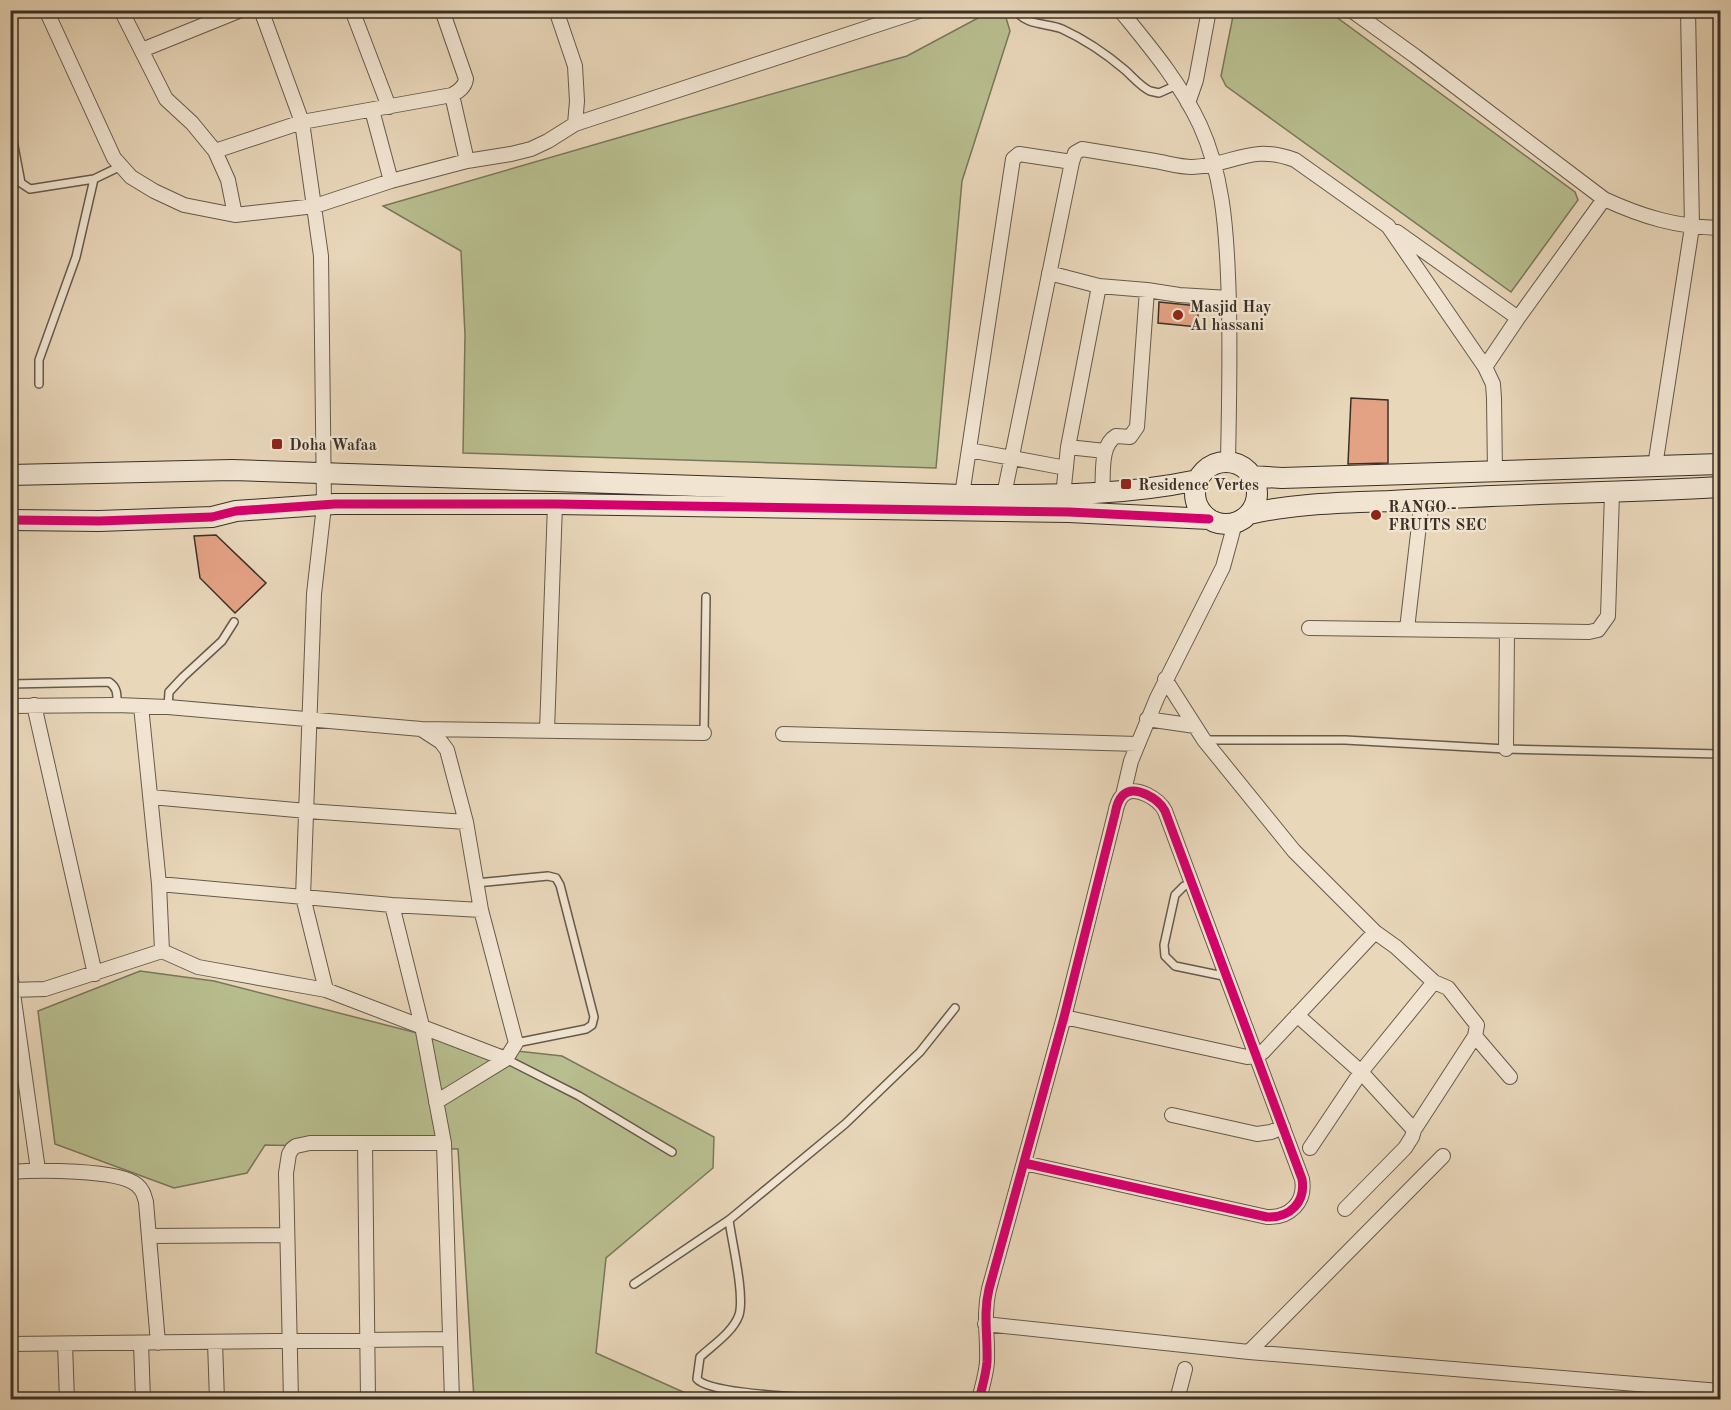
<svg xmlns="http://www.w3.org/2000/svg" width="1731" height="1410" viewBox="0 0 1731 1410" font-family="'Old Standard TT',serif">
<rect width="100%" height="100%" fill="#e9d7ba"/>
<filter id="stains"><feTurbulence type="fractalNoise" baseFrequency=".00333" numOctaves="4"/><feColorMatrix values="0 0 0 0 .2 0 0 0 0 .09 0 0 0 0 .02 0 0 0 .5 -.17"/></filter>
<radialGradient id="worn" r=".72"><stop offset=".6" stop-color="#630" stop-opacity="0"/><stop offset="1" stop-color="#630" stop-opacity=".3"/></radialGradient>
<path fill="#b8be8f" stroke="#79775b" stroke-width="1.5" d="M 991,11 L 1004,11 L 1010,31 L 962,181 L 936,468 L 463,453 L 465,335 L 461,251 L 383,206 L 683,119 L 907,56 Z
M 1234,11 L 1328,11 L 1575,192 L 1578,200 L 1511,292 L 1226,86 L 1221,76 Z
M 140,971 L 214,981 L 464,1045 L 562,1056 L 714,1137 L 713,1168 L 606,1258 L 596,1353 L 690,1395 L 690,1399 L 474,1399 L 458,1149 L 265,1145 L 247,1173 L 174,1188 L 55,1144 L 38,1011 Z"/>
<path fill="#e4a284" stroke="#3a3027" stroke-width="1.5" d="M 1159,302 L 1198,306 L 1198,327 L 1158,323 Z
M 1351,398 L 1388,400 L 1388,463 L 1348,464 Z
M 216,535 L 266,583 L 235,613 L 200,578 L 194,536 Z"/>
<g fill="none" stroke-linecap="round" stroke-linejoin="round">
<g stroke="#665a4c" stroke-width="10">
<path id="lane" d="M 1016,10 C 1025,26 1048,23 1062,29 C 1086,40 1105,53 1125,70 C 1133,77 1140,86 1150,91 L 1159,93 L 1177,85
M 10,125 L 21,183 L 30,189 L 94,179 L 121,166
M 39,384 L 39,360 L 76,257 L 94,179
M 10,684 L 109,682 C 118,688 117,695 117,705
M 168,707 L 169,692 L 183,677 L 222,641 L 234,622
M 704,733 L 706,597
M 1204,740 L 1345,740 L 1506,749 L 1720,754
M 476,883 L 548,876 L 556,878 L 560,885 L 594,1017 L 592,1025 L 586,1029 L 516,1043
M 1193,883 L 1184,886 L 1175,895 L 1164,945 L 1165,956 L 1175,966 L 1228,977
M 506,1059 L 579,1096 L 672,1152
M 729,1220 C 732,1243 745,1295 739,1315 C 733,1332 713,1345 700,1357 L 697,1379 C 711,1395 812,1397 837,1400
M 634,1284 L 729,1220 L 845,1124 L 920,1052 L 955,1008"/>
</g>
<g stroke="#665a4c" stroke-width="16">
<path id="street" d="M 46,10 L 114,158 L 131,177 L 154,191 L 184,205 L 235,215 L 315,206 L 391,181 L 467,161 L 511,154 L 531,149 L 548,141 L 575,124 L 577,101 L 575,66 L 556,10
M 121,10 L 166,99 L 192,123 L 215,151 L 228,180 L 235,215
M 261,10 L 302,122 L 321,256 L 324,506 L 314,594 L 303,897 L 326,990
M 352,10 L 389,107
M 1120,10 C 1150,47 1180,82 1200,125 C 1222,173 1226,225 1228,276 C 1231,338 1229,400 1228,463
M 1351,10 L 1415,56 L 1604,199 C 1643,217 1677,227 1720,228
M 142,50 L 241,10
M 452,95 L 467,161
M 1188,103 L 1196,80 L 1209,10
M 372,110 L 391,181
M 575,124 L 922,10
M 215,151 L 302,122 L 452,95 C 459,91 465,87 466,79 L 442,10
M 1397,232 L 1518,318
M 1049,273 L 1099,286 L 1147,290 L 1179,295 L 1229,298
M 1485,367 L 1518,318 L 1604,199
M 1068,447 L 1105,451
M 969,450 L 1066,468
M 1655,466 L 1692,227 L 1688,10
M 1102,494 C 1104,476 1099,446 1116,436 L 1130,437 L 1137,427 L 1147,290
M 962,495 L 1013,159 L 1019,154 L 1072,162
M 1004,495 L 1072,162 L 1075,153 L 1082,149 C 1106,153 1131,157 1155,161 C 1167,163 1180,167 1192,167 C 1233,166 1250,143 1295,160 L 1388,226 L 1485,367 L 1493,384 L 1494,398 L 1495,472
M 1063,496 L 1068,447 L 1099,286
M 1309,628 L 1589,632 L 1598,630 L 1608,616 L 1612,493
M 1407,629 L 1422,499
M 1165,679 L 1204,740 L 1294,851 L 1375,932 L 1396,947 L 1434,982 L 1361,1072 L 1310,1148
M 34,705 L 95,974
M 10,706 L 117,705 L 168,707 L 421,729 L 441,742 L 447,750 L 466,822 L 481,910 L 516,1043 L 506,1059 L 436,1102
M 141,706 L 159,884 L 162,951 L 198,967 L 326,990 L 506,1059
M 1147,719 L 1195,726
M 421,729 L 704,733
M 547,731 L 555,504
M 783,734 L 1138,744
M 1506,749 L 1507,631
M 1123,795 L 1131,761 L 1157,698 L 1223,567 L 1235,523
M 151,797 L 307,811 L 466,822
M 159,884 L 392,905 L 481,910
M 392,905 L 422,1026 L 444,1143 L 452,1400
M 10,972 L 38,1170
M 1434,982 L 1448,988 L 1477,1025 L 1475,1036 L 1510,1077
M 10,990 L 45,989 L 162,951
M 1297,1015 L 1361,1072 L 1414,1130 L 1412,1137 L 1405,1148 L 1345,1209
M 1064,1017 L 1247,1057 L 1255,1056 L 1263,1052 L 1375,932
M 1172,1115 L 1257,1134 L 1271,1132 L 1283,1127
M 1414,1130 L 1475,1036
M 365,1143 L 368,1400
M 10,1172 C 36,1170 119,1169 137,1185 C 143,1190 144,1195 146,1202 L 158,1343
M 149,1236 L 286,1235
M 985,1324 L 1249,1352 L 1720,1391
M 215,1342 L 217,1400
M 141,1343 L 143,1400
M 10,1344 L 450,1339
M 65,1344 L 67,1400
M 1249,1352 L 1443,1156
M 291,1400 L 286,1173 L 289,1154 L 292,1149 L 296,1146 L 310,1143 L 444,1143
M 979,1400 C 982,1387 986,1375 987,1362 C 988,1337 983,1314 989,1289 L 1064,1017 L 1115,814 C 1116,808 1118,800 1123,795 C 1135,784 1159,799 1165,811 L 1302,1179 C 1306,1202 1290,1218 1267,1217 L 1024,1163
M 1177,1400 L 1185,1369"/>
</g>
<g stroke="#3a3027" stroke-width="22">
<path id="secondary" d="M1195 493a31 31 0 1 1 62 0a31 31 0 1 1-62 0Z
M 10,475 L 232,470 L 962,495 C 1043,495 1117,497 1198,480
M 1251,476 L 1282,478 L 1720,464
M 1249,514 C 1295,503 1344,503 1391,501 C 1500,494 1611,493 1720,487
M 10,520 L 99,521 L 212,517 L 236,511 L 335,504 L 555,504 L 1069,512 L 1209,519"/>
</g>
<use href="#lane" stroke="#f1e5d2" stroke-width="7"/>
<use href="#street" stroke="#f1e5d2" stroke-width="14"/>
<use href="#secondary" stroke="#f1e5d2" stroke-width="20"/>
<g stroke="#f1e5d2" stroke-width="13">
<path id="cycleway" d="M 10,520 L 99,521 L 212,517 L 236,511 L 335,504 L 555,504 L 1069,512 L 1209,519
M 979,1400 C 982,1387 986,1375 987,1362 C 988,1337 983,1314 989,1289 L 1064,1017 L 1115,814 C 1116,808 1118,800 1123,795 C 1135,784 1159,799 1165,811 L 1302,1179 C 1306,1202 1290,1218 1267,1217 L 1024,1163"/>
</g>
<use href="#cycleway" stroke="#d6006c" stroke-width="9"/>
</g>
<g fill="#8f2418" stroke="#f1e5d2" stroke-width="2">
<circle cx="1178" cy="315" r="6"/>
<rect x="271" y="438" width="12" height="12" rx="3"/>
<rect x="1120" y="478" width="12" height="12" rx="3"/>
<circle cx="1376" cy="515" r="6"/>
</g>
<g text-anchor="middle" stroke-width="4.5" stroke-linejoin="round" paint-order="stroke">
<g font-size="16" font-weight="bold" fill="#3a3027" stroke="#f1e5d2" text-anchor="start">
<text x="1190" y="312">Masjid Hay<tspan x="1190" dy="18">Al hassani</tspan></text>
<text x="289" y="450">Doha Wafaa</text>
<text x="1138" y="490">Residence Vertes</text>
<text x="1388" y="512">RANGO -<tspan x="1388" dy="18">FRUITS SEC</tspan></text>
</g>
</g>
<rect width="1731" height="1410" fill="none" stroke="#e9d7ba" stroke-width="36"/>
<rect x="12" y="12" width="1707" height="1386" fill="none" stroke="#3a3027" stroke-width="3"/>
<rect x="18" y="18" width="1695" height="1374" fill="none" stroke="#3a3027" stroke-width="1.5"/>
<rect width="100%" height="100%" filter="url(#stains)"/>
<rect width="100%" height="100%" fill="url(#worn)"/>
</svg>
